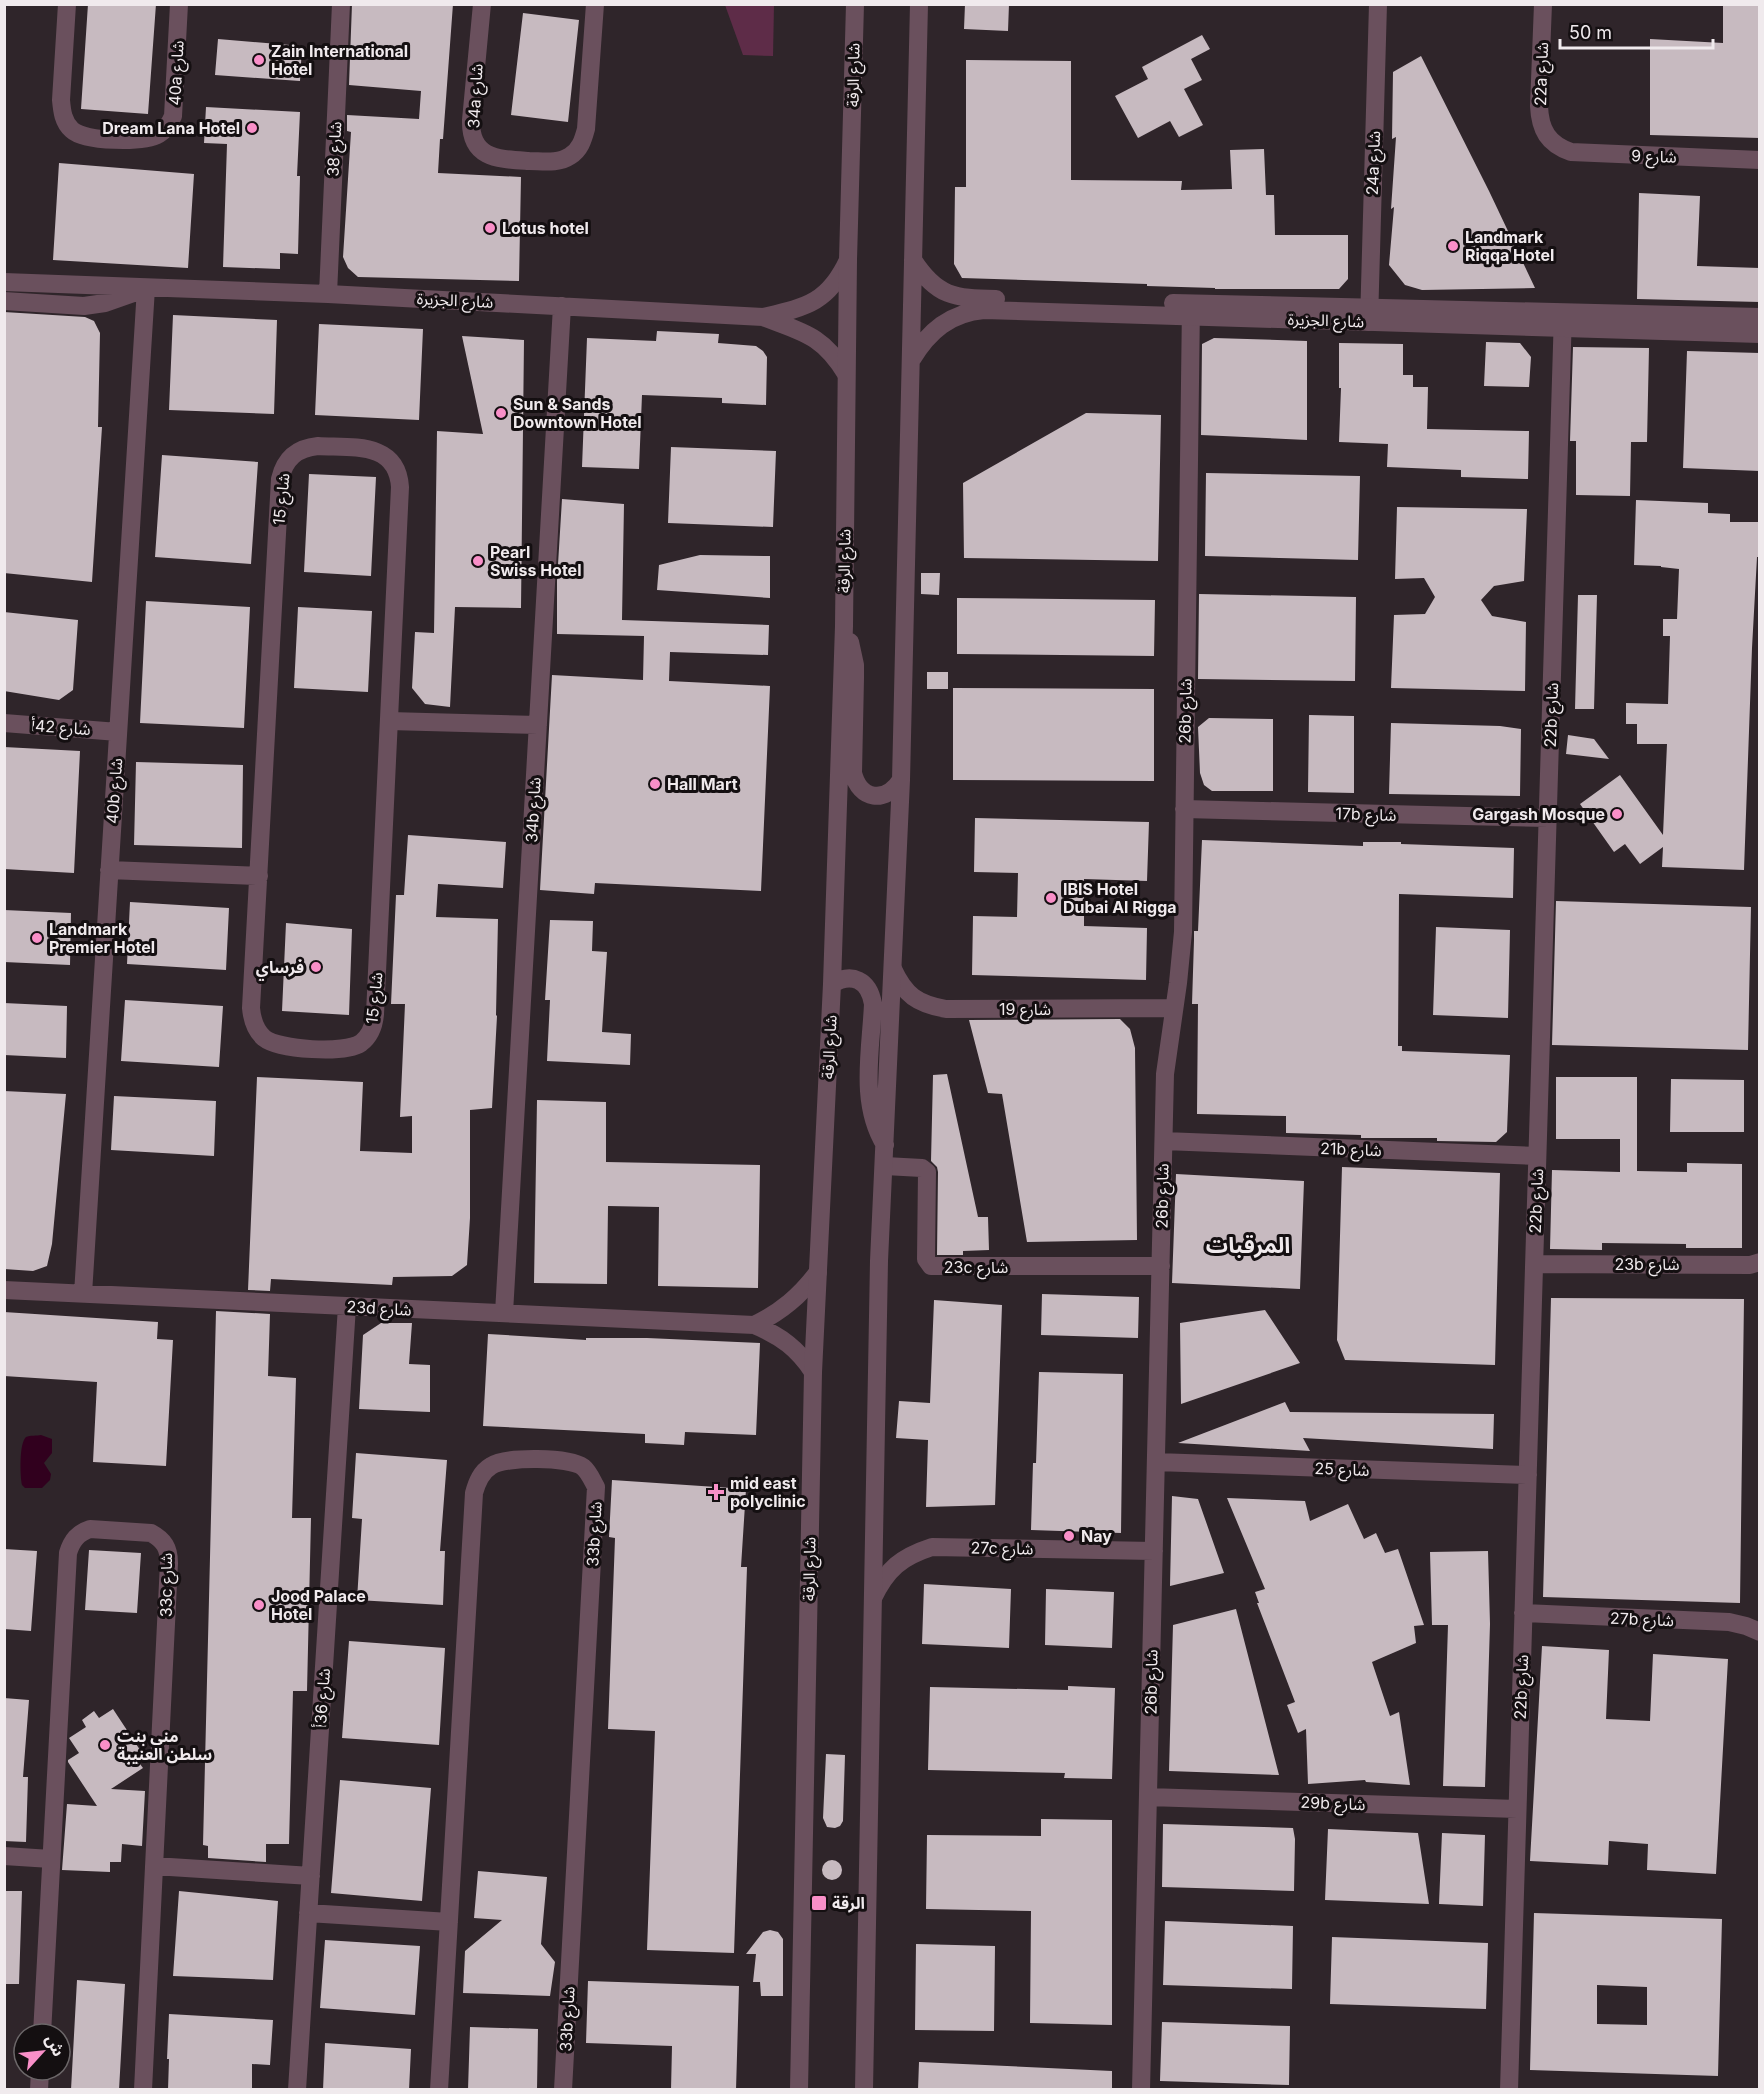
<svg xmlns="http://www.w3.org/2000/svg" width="1764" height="2094" viewBox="0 0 1764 2094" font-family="Inter,'Noto Sans Arabic',sans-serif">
<rect width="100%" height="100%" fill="#2f252a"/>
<path fill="#5e2c48" d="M 725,5 L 774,5 L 773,56 L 743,55 Z"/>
<path fill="#31001e" d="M 41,1435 L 52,1439 L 52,1453 L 44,1463 L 51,1474 L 50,1480 L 42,1488 L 25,1488 L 22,1485 C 20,1476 19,1443 26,1437 C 30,1435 37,1436 41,1435 Z"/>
<path fill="#c7bac0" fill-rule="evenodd" d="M 88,4 L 156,4 L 148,114 L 81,109 Z
M 352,4 L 453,4 L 443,139 L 440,139 L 438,173 L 521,177 L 519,281 L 358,277 L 348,268 L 343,257 L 351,132 L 347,131 L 347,115 L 419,119 L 421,91 L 349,85 Z
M 965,4 L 1009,4 L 1008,31 L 964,29 Z
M 1723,4 L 1760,4 L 1760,138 L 1650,135 L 1650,39 L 1723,43 Z
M 523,13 L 579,20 L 568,122 L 511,115 Z
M 1202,35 L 1210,49 L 1191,59 L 1202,80 L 1184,89 L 1203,125 L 1179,137 L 1170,121 L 1138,138 L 1115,96 L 1148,79 L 1142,67 Z
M 218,39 L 302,46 L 300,81 L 215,75 Z
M 1421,56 L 1489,191 L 1535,288 L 1422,290 L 1405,285 L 1389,265 L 1394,207 L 1391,209 L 1396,137 L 1392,139 L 1393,72 Z
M 966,60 L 1071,61 L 1071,180 L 1182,181 L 1181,190 L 1232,189 L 1230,150 L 1264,149 L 1266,195 L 1274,195 L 1275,235 L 1348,235 L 1348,279 L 1339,289 L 1215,289 L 1215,288 L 1147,286 L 1147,284 L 962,278 L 954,264 L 955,187 L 966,187 Z
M 206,107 L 300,112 L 297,176 L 300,176 L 298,254 L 280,253 L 280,269 L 223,267 L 227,144 L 204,143 Z
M 59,163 L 194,174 L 188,268 L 53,260 Z
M 1639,193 L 1700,196 L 1697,266 L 1760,268 L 1760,302 L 1637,299 Z
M 4,312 L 85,317 L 94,321 L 100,333 L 98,427 L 102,427 L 92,582 L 4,573 Z
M 173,315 L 277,320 L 274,414 L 169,410 Z
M 319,324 L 423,329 L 419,420 L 315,415 Z
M 657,331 L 719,334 L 718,343 L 756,346 L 763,351 L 767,357 L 766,405 L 722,403 L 722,398 L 642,395 L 639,469 L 582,467 L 587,338 L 656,341 Z
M 462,336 L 524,340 L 521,608 L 455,607 L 450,707 L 425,704 L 412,688 L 415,632 L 434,633 L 437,431 L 483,434 Z
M 1214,338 L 1307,341 L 1307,440 L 1201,435 L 1202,344 Z
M 1486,342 L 1520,343 L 1531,357 L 1529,387 L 1484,386 Z
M 1339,343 L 1403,344 L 1403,375 L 1413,375 L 1413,387 L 1428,387 L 1427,429 L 1529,431 L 1528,479 L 1461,477 L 1461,470 L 1387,467 L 1388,444 L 1339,442 L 1341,388 L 1339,388 Z
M 1573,347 L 1649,348 L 1647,442 L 1631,442 L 1630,496 L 1576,495 L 1576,441 L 1570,441 Z
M 1687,351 L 1760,353 L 1760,471 L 1683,468 Z
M 1086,413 L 1161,415 L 1158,561 L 964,558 L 963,483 Z
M 671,447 L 776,451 L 773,527 L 668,523 Z
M 162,455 L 258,462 L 251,564 L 155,557 Z
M 1206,473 L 1360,476 L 1358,560 L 1205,556 Z
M 309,474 L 376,477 L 371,576 L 304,572 Z
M 562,499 L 624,504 L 622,620 L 769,625 L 768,655 L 670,652 L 669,681 L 770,686 L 761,891 L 595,883 L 594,894 L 540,890 L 552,675 L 643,680 L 644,636 L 557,634 L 557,581 Z
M 1636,500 L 1708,503 L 1708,513 L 1730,514 L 1730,522 L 1759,522 L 1759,557 L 1757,557 L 1752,648 L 1744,870 L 1662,867 L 1663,847 L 1640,864 L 1625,844 L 1614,852 L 1580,804 L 1620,775 L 1663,835 L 1667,744 L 1637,744 L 1637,724 L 1626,724 L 1626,703 L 1668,704 L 1670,636 L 1663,636 L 1663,619 L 1677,619 L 1679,569 L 1661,567 L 1661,566 L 1634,565 Z
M 1397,507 L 1527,509 L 1524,581 L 1494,586 L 1481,600 L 1492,616 L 1526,622 L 1525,691 L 1391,688 L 1394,615 L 1425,614 L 1435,597 L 1424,578 L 1395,579 Z
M 700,555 L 770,556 L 770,598 L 657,590 L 659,565 Z
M 921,573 L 940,573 L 939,595 L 921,594 Z
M 1199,594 L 1356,597 L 1355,681 L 1198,679 Z
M 1578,595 L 1597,595 L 1594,709 L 1575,709 Z
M 957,598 L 1155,600 L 1154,656 L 957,654 Z
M 146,601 L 250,607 L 244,728 L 140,723 Z
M 298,607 L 372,611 L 368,692 L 294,688 Z
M 4,612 L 78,620 L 73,690 L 59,700 L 4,691 Z
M 927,672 L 948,672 L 948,689 L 927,689 Z
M 953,688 L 1154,689 L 1154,781 L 953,780 Z
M 1309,715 L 1354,716 L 1354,793 L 1308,792 Z
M 1209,718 L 1273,719 L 1273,791 L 1212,791 L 1204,785 L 1200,773 L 1198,727 Z
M 1391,723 L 1500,726 L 1521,729 L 1520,796 L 1389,794 Z
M 1568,735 L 1594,739 L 1609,759 L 1566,754 Z
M 4,747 L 80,751 L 74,873 L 4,869 Z
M 136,762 L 243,765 L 242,848 L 134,845 Z
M 975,818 L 1149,822 L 1147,881 L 1084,879 L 1084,926 L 1147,928 L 1146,980 L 972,975 L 973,916 L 1017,917 L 1018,873 L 974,872 Z
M 408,835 L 506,842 L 503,888 L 438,884 L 436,917 L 498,919 L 496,1015 L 497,1016 L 492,1108 L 470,1110 L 470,1218 L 467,1265 L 452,1276 L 393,1277 L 392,1285 L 271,1279 L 270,1291 L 248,1290 L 257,1077 L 363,1082 L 360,1151 L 412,1153 L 412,1116 L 400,1117 L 405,1004 L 391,1004 L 396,895 L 404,895 Z
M 1202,840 L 1363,846 L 1363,842 L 1401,842 L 1401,844 L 1514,848 L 1513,898 L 1399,894 L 1398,1046 L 1402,1046 L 1402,1051 L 1510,1055 L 1507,1132 L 1496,1142 L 1437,1141 L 1437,1138 L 1361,1138 L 1361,1135 L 1286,1133 L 1286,1116 L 1197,1114 L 1198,1004 L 1192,1004 L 1194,940 L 1194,931 L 1198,931 Z
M 1556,901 L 1751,907 L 1748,1050 L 1552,1045 Z
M 130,902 L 229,908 L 226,970 L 127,964 Z
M 4,910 L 71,913 L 70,965 L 4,962 Z
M 550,920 L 593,921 L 592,951 L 607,952 L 602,1032 L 631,1034 L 630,1065 L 547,1061 L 550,1000 L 545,1000 Z
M 286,923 L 352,929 L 349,1015 L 282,1011 Z
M 1436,927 L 1510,930 L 1508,1018 L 1433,1015 Z
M 125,1000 L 223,1006 L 219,1067 L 121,1061 Z
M 4,1003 L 67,1006 L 66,1058 L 4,1055 Z
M 1120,1019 L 1130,1029 L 1135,1048 L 1137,1240 L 1027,1242 L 1002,1094 L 988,1093 L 969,1020 Z
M 947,1074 L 978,1217 L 988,1217 L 989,1250 L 963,1251 L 963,1255 L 937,1255 L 938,1172 L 937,1167 L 931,1161 L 933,1075 Z
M 1556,1077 L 1637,1077 L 1637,1171 L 1687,1172 L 1687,1163 L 1742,1164 L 1742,1248 L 1686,1248 L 1686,1244 L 1602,1243 L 1602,1250 L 1550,1249 L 1552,1170 L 1620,1172 L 1620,1139 L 1556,1139 Z
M 1671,1079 L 1744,1080 L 1744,1132 L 1670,1132 Z
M 4,1091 L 66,1094 L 52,1244 L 47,1266 L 33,1271 L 4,1269 Z
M 114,1096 L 216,1101 L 214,1156 L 111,1150 Z
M 537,1100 L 606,1102 L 606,1162 L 760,1165 L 758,1288 L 658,1286 L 659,1207 L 608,1206 L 607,1284 L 534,1283 Z
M 1342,1167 L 1500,1173 L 1495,1365 L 1345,1360 L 1337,1340 Z
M 1176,1174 L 1304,1181 L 1300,1289 L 1172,1283 Z
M 1042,1294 L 1139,1297 L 1138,1338 L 1041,1335 Z
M 1551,1298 L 1744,1299 L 1740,1603 L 1543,1597 Z
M 934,1300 L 1002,1305 L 995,1505 L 926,1507 L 928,1440 L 896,1438 L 899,1401 L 930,1403 Z
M 1265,1310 L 1300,1363 L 1181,1404 L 1180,1323 Z
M 216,1311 L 270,1314 L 268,1376 L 296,1378 L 292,1518 L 311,1518 L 307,1691 L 293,1691 L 289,1844 L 266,1844 L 266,1862 L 208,1858 L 208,1846 L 203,1845 Z
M 4,1312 L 158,1322 L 157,1339 L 173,1340 L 166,1466 L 93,1462 L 97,1382 L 4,1376 Z
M 381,1323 L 412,1323 L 409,1364 L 430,1365 L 430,1412 L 359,1409 L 363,1335 Z
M 488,1334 L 586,1340 L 586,1338 L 647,1338 L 760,1343 L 756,1435 L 685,1432 L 684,1445 L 645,1443 L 645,1434 L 483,1426 Z
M 1039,1372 L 1123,1374 L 1121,1533 L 1031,1530 L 1033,1463 L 1036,1463 Z
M 1285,1402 L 1290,1412 L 1494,1414 L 1493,1449 L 1303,1438 L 1310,1451 L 1178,1443 Z
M 356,1453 L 447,1460 L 440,1551 L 445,1551 L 443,1605 L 357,1600 L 362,1519 L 352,1518 Z
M 612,1480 L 746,1489 L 741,1567 L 747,1567 L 734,1953 L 647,1950 L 655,1731 L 608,1729 L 615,1538 L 609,1537 Z
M 1172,1496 L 1198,1499 L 1224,1573 L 1170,1586 Z
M 1227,1498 L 1305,1501 L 1310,1521 L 1348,1504 L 1364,1539 L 1376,1533 L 1385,1553 L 1398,1549 L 1424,1625 L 1414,1626 L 1416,1643 L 1372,1662 L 1390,1716 L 1399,1712 L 1410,1785 L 1366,1782 L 1365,1780 L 1308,1784 L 1306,1729 L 1298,1733 L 1287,1705 L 1295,1702 L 1257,1603 L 1259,1603 L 1255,1592 L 1265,1589 Z
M 4,1549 L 37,1551 L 31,1631 L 4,1629 Z
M 89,1550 L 141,1553 L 137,1613 L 85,1610 Z
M 1488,1551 L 1490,1624 L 1485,1787 L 1443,1786 L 1448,1625 L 1432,1625 L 1430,1552 Z
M 924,1584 L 1011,1589 L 1009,1648 L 922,1644 Z
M 1046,1589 L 1114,1592 L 1112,1648 L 1045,1645 Z
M 1236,1609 L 1279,1775 L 1169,1771 L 1173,1625 Z
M 349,1641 L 445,1648 L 439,1745 L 342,1738 Z
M 1542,1646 L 1609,1650 L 1606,1719 L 1650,1721 L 1653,1654 L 1728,1659 L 1716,1874 L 1647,1870 L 1648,1844 L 1609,1841 L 1608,1865 L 1530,1861 Z
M 1068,1686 L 1115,1688 L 1112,1779 L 1064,1778 L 1065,1773 L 928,1770 L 930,1687 L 1068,1690 Z
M 4,1698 L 29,1700 L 23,1777 L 28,1777 L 26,1842 L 4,1841 Z
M 113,1709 L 144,1756 L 137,1760 L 143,1768 L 111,1789 L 145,1791 L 142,1846 L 122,1844 L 121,1862 L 110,1862 L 110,1872 L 62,1870 L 67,1804 L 97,1806 L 68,1762 L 68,1760 L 79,1753 L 69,1738 L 86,1727 L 82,1720 L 94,1711 L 99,1718 Z
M 826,1754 L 845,1755 L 843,1821 L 840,1826 L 835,1828 L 827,1827 L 823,1818 Z
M 340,1780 L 431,1788 L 422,1901 L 331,1893 Z
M 1041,1819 L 1112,1820 L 1112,2025 L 1030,2023 L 1031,1911 L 926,1909 L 927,1835 L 1041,1836 Z
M 1163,1824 L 1293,1828 L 1295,1839 L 1294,1891 L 1162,1887 Z
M 1328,1829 L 1418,1833 L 1429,1904 L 1325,1900 Z
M 1442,1833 L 1485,1835 L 1483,1906 L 1439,1904 Z
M822 1870a10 10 0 1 1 20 0a10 10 0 1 1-20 0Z
M 478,1871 L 547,1877 L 541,1944 L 555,1962 L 550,1996 L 463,1993 L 465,1951 L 502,1920 L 474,1918 Z
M 4,1891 L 22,1891 L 19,1984 L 4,1984 Z
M 179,1891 L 278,1901 L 273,1980 L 173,1976 Z
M 1534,1913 L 1722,1919 L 1718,2076 L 1530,2070 ZM 1597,1985 L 1647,1987 L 1647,2025 L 1597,2024 Z
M 1165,1921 L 1293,1926 L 1292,1989 L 1163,1985 Z
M 770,1930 L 778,1932 L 783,1939 L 783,1996 L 761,1996 L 760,1982 L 753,1982 L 756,1954 L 746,1954 L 763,1932 Z
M 1332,1937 L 1488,1943 L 1486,2009 L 1330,2004 Z
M 325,1940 L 420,1946 L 415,2015 L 320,2008 Z
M 916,1944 L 995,1946 L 994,2031 L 915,2030 Z
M 77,1980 L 125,1984 L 119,2090 L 71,2090 Z
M 588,1981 L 739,1986 L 736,2090 L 671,2090 L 672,2046 L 586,2043 Z
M 169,2014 L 273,2020 L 270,2065 L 252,2064 L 252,2090 L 168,2090 L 169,2059 L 167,2059 Z
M 1162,2022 L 1290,2026 L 1289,2085 L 1160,2081 Z
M 470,2027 L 538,2029 L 537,2090 L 468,2090 Z
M 325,2043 L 411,2049 L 409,2090 L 323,2090 Z
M 919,2062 L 1112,2071 L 1112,2090 L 918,2090 Z"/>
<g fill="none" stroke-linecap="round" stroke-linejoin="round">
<path stroke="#6a505d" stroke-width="18" d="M 67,4 L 61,100 C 62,111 63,122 72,130 C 85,142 144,143 159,134 C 166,130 170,123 173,116 L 179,4
M 482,4 L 471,120 C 470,159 498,159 529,161 C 542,161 558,164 570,156 C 580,150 583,140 586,129 L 595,4
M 1543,4 L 1539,106 C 1540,130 1548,144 1571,152 L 1760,160
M 4,282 L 328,294 L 763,317 C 806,307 828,303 848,260
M 328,294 L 341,4
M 4,301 L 84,306 L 105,303 L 142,290
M 763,317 C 802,332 823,335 846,374
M 1369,322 L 1378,4
M 318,446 C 352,448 397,441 400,487 L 375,1014 C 374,1026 370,1036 361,1043 C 345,1054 279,1050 264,1038 C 255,1030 252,1019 251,1008 L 280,479 C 285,458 297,448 318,446 Z
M 389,721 L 538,725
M 4,723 L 118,732
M 1184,809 L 1548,818
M 109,870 L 259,876
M 893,969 C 905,995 917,1004 946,1009 L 1174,1008
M 1164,1141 L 1537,1156
M 885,1166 L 922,1168 L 927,1172 L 926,1259 L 931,1266 L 1161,1266
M 1534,1264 L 1750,1265 L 1760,1262
M 4,1290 L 754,1325 C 781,1336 798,1349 813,1372
M 83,1294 L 146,288
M 504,1313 L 562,306
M 754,1325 C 781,1312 800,1296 818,1272
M 1156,1462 L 1528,1475
M 873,1598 C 887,1569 901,1557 932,1547 L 1154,1551
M 1523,1613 L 1729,1622 L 1746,1626 L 1760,1632
M 1148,1797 L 1517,1809
M 4,1856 L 51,1859
M 154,1866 L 311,1876
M 308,1913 L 449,1922
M 42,2034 L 68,1553 C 72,1540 78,1533 90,1529 L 151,1533 C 164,1540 169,1548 169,1563 L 143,2090
M 39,2090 L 40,2070
M 297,2090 L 347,1306
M 439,2090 L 474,1493 C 477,1482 481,1472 491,1466 C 506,1456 569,1457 583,1467 C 589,1472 592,1480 596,1487 L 563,2090
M 1141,2090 L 1165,1074 L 1178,983 L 1183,932 L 1191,304
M 1509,2090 L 1563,313"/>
<path stroke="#6a505d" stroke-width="18" d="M 913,260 C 937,297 954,298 996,299
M 1173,303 L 1760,317
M 912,359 C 929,331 950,313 984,310 L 1760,334
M 850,642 L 855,665 L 855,678 L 853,773 C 860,800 885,804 901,780
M 832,984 C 852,972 869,980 873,1004 C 871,1050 859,1103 885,1145
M 799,2090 L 813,1372 L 832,984 L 844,626 L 848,260 L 855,4
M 864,2090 L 879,1261 L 901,780 L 919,4"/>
</g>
<g fill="#f98fc8" stroke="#140f11" stroke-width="2">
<circle cx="259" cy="60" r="6"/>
<circle cx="252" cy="128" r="6"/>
<circle cx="490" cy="228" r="6"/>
<circle cx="1453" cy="246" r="6"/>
<circle cx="501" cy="413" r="6"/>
<circle cx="478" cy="561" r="6"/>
<circle cx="655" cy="784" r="6"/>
<circle cx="1617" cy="814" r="6"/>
<circle cx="1051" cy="898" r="6"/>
<circle cx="37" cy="938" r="6"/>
<circle cx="316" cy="967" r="6"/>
<path d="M713 1483h6v6h6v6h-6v6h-6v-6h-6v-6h6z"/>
<circle cx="1069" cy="1536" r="6"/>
<circle cx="259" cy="1605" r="6"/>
<circle cx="105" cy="1745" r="6"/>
<rect x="811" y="1895" width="16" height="16" rx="3"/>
</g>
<g text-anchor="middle" stroke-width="6" stroke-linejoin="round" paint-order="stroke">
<g font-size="16" font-weight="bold" fill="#f0eaed" stroke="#140f11" text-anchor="start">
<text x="271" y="57">Zain International<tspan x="271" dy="18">Hotel</tspan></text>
<text x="240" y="134" text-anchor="end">Dream Lana Hotel</text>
<text x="502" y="234">Lotus hotel</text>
<text x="1465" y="243">Landmark<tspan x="1465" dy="18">Riqqa Hotel</tspan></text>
<text x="513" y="410">Sun &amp; Sands<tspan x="513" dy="18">Downtown Hotel</tspan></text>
<text x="490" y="558">Pearl<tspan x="490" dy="18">Swiss Hotel</tspan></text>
<text x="667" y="790">Hall Mart</text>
<text x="1605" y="820" text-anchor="end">Gargash Mosque</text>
<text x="1063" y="895">IBIS Hotel<tspan x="1063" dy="18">Dubai Al Rigga</tspan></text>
<text x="49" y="935">Landmark<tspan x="49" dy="18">Premier Hotel</tspan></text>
<text x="304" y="973" text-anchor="end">فرساي</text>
<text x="730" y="1489">mid east<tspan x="730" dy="18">polyclinic</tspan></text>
<text x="1081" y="1542">Nay</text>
<text x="271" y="1602">Jood Palace<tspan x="271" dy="18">Hotel</tspan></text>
<text x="117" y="1742">منى بنت<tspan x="117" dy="18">سلطن العنيبة</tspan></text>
<text x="832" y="1909">الرقة</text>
</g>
<g font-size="16" fill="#f0eaed" stroke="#140f11">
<text transform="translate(176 73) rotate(-87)" y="6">40a شارع</text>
<text transform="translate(1541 74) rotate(-88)" y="6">22a شارع</text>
<text transform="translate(853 75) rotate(-89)" y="6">شارع الرقة</text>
<text transform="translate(475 96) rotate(-87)" y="6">34a شارع</text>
<text transform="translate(334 149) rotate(-87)" y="6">شارع 38</text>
<text transform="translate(1654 156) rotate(2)" y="6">شارع 9</text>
<text transform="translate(1373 163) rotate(-88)" y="6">24a شارع</text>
<text transform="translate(455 300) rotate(3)" y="6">شارع الجزيرة</text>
<text transform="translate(1326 320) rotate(2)" y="6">شارع الجزيرة</text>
<text transform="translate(281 499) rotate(-84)" y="6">شارع 15</text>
<text transform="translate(844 561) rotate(-89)" y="6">شارع الرقة</text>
<text transform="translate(1185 711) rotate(-89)" y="6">26b شارع</text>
<text transform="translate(1551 715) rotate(-88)" y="6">22b شارع</text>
<text transform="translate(61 727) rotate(4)" y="6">شارع 42أ</text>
<text transform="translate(114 791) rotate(-86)" y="6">40b شارع</text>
<text transform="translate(533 810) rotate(-87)" y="6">34b شارع</text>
<text transform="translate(1366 814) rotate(2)" y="6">17b شارع</text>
<text transform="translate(374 998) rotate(-84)" y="6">شارع 15</text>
<text x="1025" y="1015">شارع 19</text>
<text transform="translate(829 1047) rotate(-87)" y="6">شارع الرقة</text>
<text transform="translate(1351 1149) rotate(2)" y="6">21b شارع</text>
<text transform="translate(1162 1196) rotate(-89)" y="6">26b شارع</text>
<text transform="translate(1536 1201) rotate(-88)" y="6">22b شارع</text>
<text x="1647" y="1270">23b شارع</text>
<text x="976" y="1273">23c شارع</text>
<text transform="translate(379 1308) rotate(3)" y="6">23d شارع</text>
<text transform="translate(1342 1469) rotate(2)" y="6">شارع 25</text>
<text transform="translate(594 1534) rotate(-87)" y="6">33b شارع</text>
<text transform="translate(1002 1548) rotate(1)" y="6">27c شارع</text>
<text transform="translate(809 1569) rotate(-89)" y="6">شارع الرقة</text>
<text transform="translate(166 1585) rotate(-90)" y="6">33c شارع</text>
<text transform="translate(1642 1619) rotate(2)" y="6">27b شارع</text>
<text transform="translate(1151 1682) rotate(-89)" y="6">26b شارع</text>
<text transform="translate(1521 1687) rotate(-88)" y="6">22b شارع</text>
<text transform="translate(322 1698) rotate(-86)" y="6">شارع 36أ</text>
<text transform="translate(1333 1803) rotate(2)" y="6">29b شارع</text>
<text transform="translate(567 2019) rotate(-87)" y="6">33b شارع</text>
</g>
<g font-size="22" font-weight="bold" fill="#f0eaed" stroke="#140f11">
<text x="1248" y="1253">المرقبات</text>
</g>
</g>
<rect width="1764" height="2094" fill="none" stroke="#f0eaed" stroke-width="12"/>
<g transform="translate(42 2052) rotate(63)"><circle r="28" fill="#140f11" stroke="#6c6769" stroke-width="1.5"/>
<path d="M0-4.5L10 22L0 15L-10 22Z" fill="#f98fc8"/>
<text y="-9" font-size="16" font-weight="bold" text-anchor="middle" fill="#f0eaed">ش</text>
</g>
<path d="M1560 39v9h153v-9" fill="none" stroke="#f0eaed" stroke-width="3"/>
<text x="1569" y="39" font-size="18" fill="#f0eaed" stroke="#140f11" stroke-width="4.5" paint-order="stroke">50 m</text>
</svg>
